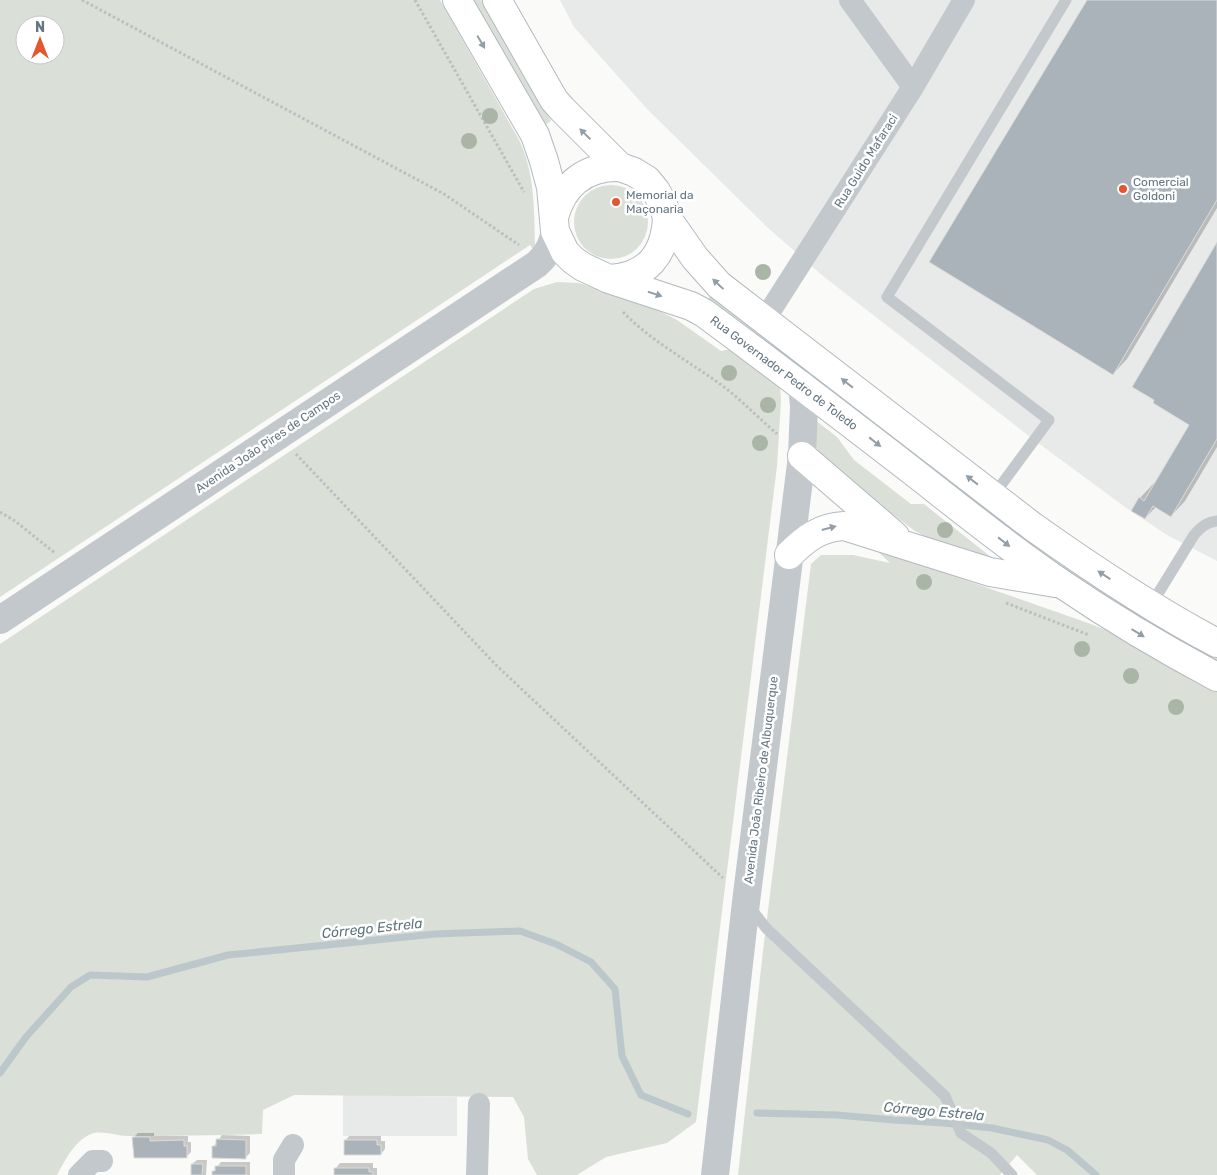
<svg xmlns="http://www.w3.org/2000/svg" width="1217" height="1175" viewBox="0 0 1217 1175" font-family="Rubik,sans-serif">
<rect width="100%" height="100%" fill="#fafaf8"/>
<path fill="#e8e9e9" d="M 560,0 L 1217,0 L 1217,561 L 1167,535 L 1125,507 L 1034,440 L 823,276 L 767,227 L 647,109 L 574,27 Z
M 343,1095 L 457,1097 L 457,1136 L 343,1136 Z"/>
<path fill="#dadfd7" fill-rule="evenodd" d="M 0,0 L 440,0 L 519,140 C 535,173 534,209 535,244 L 533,249 L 530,245 L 0,597 ZM 25,25 L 55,25 L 55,55 L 25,55 Z
M 473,0 L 481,0 L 551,121 L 545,125 Z
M574 222a37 37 0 1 1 74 0a37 37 0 1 1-74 0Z
M 557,282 L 579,283 L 648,305 L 677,320 L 721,351 L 735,348 L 780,387 L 781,400 L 777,466 L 696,1122 L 667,1143 L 606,1157 L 577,1175 L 537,1175 L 528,1159 L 524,1117 L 513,1097 L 294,1095 L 263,1110 L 262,1134 C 218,1135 173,1136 128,1136 C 117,1136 105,1131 94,1133 C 75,1139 66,1159 57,1175 L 0,1175 L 0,644 L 534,289 Z
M 712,294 L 1217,656 L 1217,664 L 1068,575 L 707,300 Z
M 815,420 L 837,437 L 854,460 L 911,504 L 924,504 L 996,561 L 930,539 L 915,531 L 827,466 C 814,448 813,442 815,420 Z
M 874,548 L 1088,623 L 1124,637 L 1217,690 L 1217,1175 L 1037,1175 L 1017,1155 L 1000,1175 L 738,1175 L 763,951 L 811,564 L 821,555 L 853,555 L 890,563 Z"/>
<path fill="#0003" d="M 1088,0 L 1217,0 L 1217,208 L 1127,359 L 1113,374 Z
M 1217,245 L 1217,447 L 1185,501 L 1171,516 L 1156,507 L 1145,518 L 1140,498 L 1154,483 L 1155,484 L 1191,425 Z
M 138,1133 L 154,1133 L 154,1136 L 188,1136 L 188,1142 L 191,1142 L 191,1152 L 187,1156 L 134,1137 Z
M 222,1135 L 250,1136 L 250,1153 L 245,1158 L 213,1147 Z
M 349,1136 L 381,1136 L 381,1141 L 385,1141 L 385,1149 L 381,1154 L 345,1141 Z
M 197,1160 L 207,1160 L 206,1175 L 192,1175 L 192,1164 Z
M 221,1162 L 250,1162 L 250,1175 L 213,1175 L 213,1172 Z
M 340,1163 L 373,1163 L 373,1168 L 377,1168 L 377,1175 L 336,1175 L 336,1168 Z"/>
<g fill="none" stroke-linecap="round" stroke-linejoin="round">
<path stroke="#bbc7cb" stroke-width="7" d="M 0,1073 L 26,1037 L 71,987 L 90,975 L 147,977 L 228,955 L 435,934 L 520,931 L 556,944 L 591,962 L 615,989 L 622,1056 L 641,1095 L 688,1114
M 757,1113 L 837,1115 L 894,1120 L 944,1123 L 992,1128 L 1048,1140 L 1067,1150 L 1096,1175"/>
</g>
<path fill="#aab3b9" stroke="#dcdcda" d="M 1087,0 L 1217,0 L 1217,200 L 1113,375 L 929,262 Z
M 1217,242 L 1217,439 L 1171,517 L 1153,506 L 1145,519 L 1131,511 L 1139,497 L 1144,501 L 1189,425 L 1153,403 L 1154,400 L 1132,387 Z
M 132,1137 L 150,1137 L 150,1141 L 184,1140 L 184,1146 L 187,1146 L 187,1158 L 134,1158 Z
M 216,1139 L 246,1140 L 246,1159 L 212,1158 L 212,1146 L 216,1146 Z
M 344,1140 L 377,1140 L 377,1145 L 381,1145 L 381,1155 L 344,1155 Z
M 191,1164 L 203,1164 L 202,1175 L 191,1175 Z
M 215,1166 L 246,1166 L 246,1175 L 212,1175 L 212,1171 L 215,1171 Z
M 334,1168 L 369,1168 L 369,1172 L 373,1172 L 373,1175 L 334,1175 Z"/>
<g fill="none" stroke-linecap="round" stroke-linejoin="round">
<g stroke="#b3babf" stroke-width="30">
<path id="secondary" d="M 457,0 L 535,135 L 544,161 L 551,187 L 555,231 L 565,252 L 573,260 L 583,267 L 609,279 L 691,306 L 704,313 C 777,367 849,422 920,477 C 967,514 1013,551 1062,584 C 1112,618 1164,649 1217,677
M 497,0 L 554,100 L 562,109 L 620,167 L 634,172 L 647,180 L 656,191 L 663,204 L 667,218 L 695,258 L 719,285 L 1032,526 C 1091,568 1152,609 1217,643
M 554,217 C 563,184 586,166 620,167
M 609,279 C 647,277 665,255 667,218
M 802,456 L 895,536
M 789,555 C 805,539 820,527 844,526 L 990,572 L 1055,583"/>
</g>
<path stroke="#bbbfc2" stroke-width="3" stroke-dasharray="2.5 2.5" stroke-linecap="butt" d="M 82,0 L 444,194 L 519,245
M 415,0 L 524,192
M 623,312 C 654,344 693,363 728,390 C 745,404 760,419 777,434
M 296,454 L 497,666 L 723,878
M 0,512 L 15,521 L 55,553
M 1006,603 L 1089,635"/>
<path stroke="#c3c8cc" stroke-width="11" d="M 993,496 L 1049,420 L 887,297 L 1066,0
M 1151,605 L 1194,535 C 1201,527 1207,522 1217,521
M 749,906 L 766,928 L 945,1096 L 961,1133 L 991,1153 L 1012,1175"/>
<path stroke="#c3c8cc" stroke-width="22" d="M 850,0 L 913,87
M 765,319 L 913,87 L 964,0
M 79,1175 L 93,1161 L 102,1161
M 284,1175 L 284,1160 L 293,1145
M 477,1175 L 479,1104"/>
<path stroke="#c3c8cc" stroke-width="28" d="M 0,620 L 537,264 C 548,254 552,245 555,231
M 715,1175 L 746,902 L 802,456 L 804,406 L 802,385"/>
<use href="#secondary" stroke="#fff" stroke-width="28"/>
</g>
<g fill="#aab4a7">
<circle cx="490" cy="116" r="8"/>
<circle cx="469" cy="141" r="8"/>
<circle cx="763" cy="272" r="8"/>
<circle cx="729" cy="373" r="8"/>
<circle cx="768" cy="405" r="8"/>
<circle cx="760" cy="443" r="8"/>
<circle cx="945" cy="530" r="8"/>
<circle cx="924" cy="582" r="8"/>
<circle cx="1082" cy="649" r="8"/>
<circle cx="1131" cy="676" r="8"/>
<circle cx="1176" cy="707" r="8"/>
</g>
<defs><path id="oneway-solid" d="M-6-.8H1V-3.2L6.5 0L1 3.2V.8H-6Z" transform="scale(1.25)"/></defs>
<g fill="#939fa8">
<use href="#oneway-solid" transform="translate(481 42) rotate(60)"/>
<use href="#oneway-solid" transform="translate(585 134) rotate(-136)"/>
<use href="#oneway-solid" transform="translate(718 284) rotate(-137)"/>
<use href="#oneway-solid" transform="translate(655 294) rotate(18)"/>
<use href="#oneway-solid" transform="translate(847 383) rotate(-142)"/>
<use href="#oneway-solid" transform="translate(875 442) rotate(38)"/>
<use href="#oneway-solid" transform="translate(972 480) rotate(-142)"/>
<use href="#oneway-solid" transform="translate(829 528) rotate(-15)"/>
<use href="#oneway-solid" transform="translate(1004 542) rotate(38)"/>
<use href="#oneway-solid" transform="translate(1104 575) rotate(-147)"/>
<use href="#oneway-solid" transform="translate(1138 633) rotate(31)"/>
</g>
<g fill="#e4572e" stroke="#fff" stroke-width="2">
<circle cx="1123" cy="189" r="5"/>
<circle cx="616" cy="202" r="5"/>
</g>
<g text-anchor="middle" stroke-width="5" stroke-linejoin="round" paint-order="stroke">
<g font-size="12" fill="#657683" stroke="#fff">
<text transform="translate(866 161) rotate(-58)" y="4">Rua Guido Mafaraci</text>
<text transform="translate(784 373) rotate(37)" y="4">Rua Governador Pedro de Toledo</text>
<text transform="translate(268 442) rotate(-34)" y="4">Avenida João Pires de Campos</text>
<text transform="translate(761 780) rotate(-83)" y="4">Avenida João Ribeiro de Albuquerque</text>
</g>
<g font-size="12" fill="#657683" stroke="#fff" text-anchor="start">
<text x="1133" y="186">Comercial<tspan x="1133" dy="14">Goldoni</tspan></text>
<text x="626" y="199">Memorial da<tspan x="626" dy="14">Maçonaria</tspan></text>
</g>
<g font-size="14" font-style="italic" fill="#60757c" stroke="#fff">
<text transform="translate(372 928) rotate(-6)" y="5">Córrego Estrela</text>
<text transform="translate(934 1111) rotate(5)" y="5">Córrego Estrela</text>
</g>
</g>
<g transform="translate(40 40)"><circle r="24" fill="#ffffff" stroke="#c1c8cd"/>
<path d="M0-4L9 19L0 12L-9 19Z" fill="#e4572e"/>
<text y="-8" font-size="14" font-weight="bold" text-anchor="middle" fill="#657683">N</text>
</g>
</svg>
